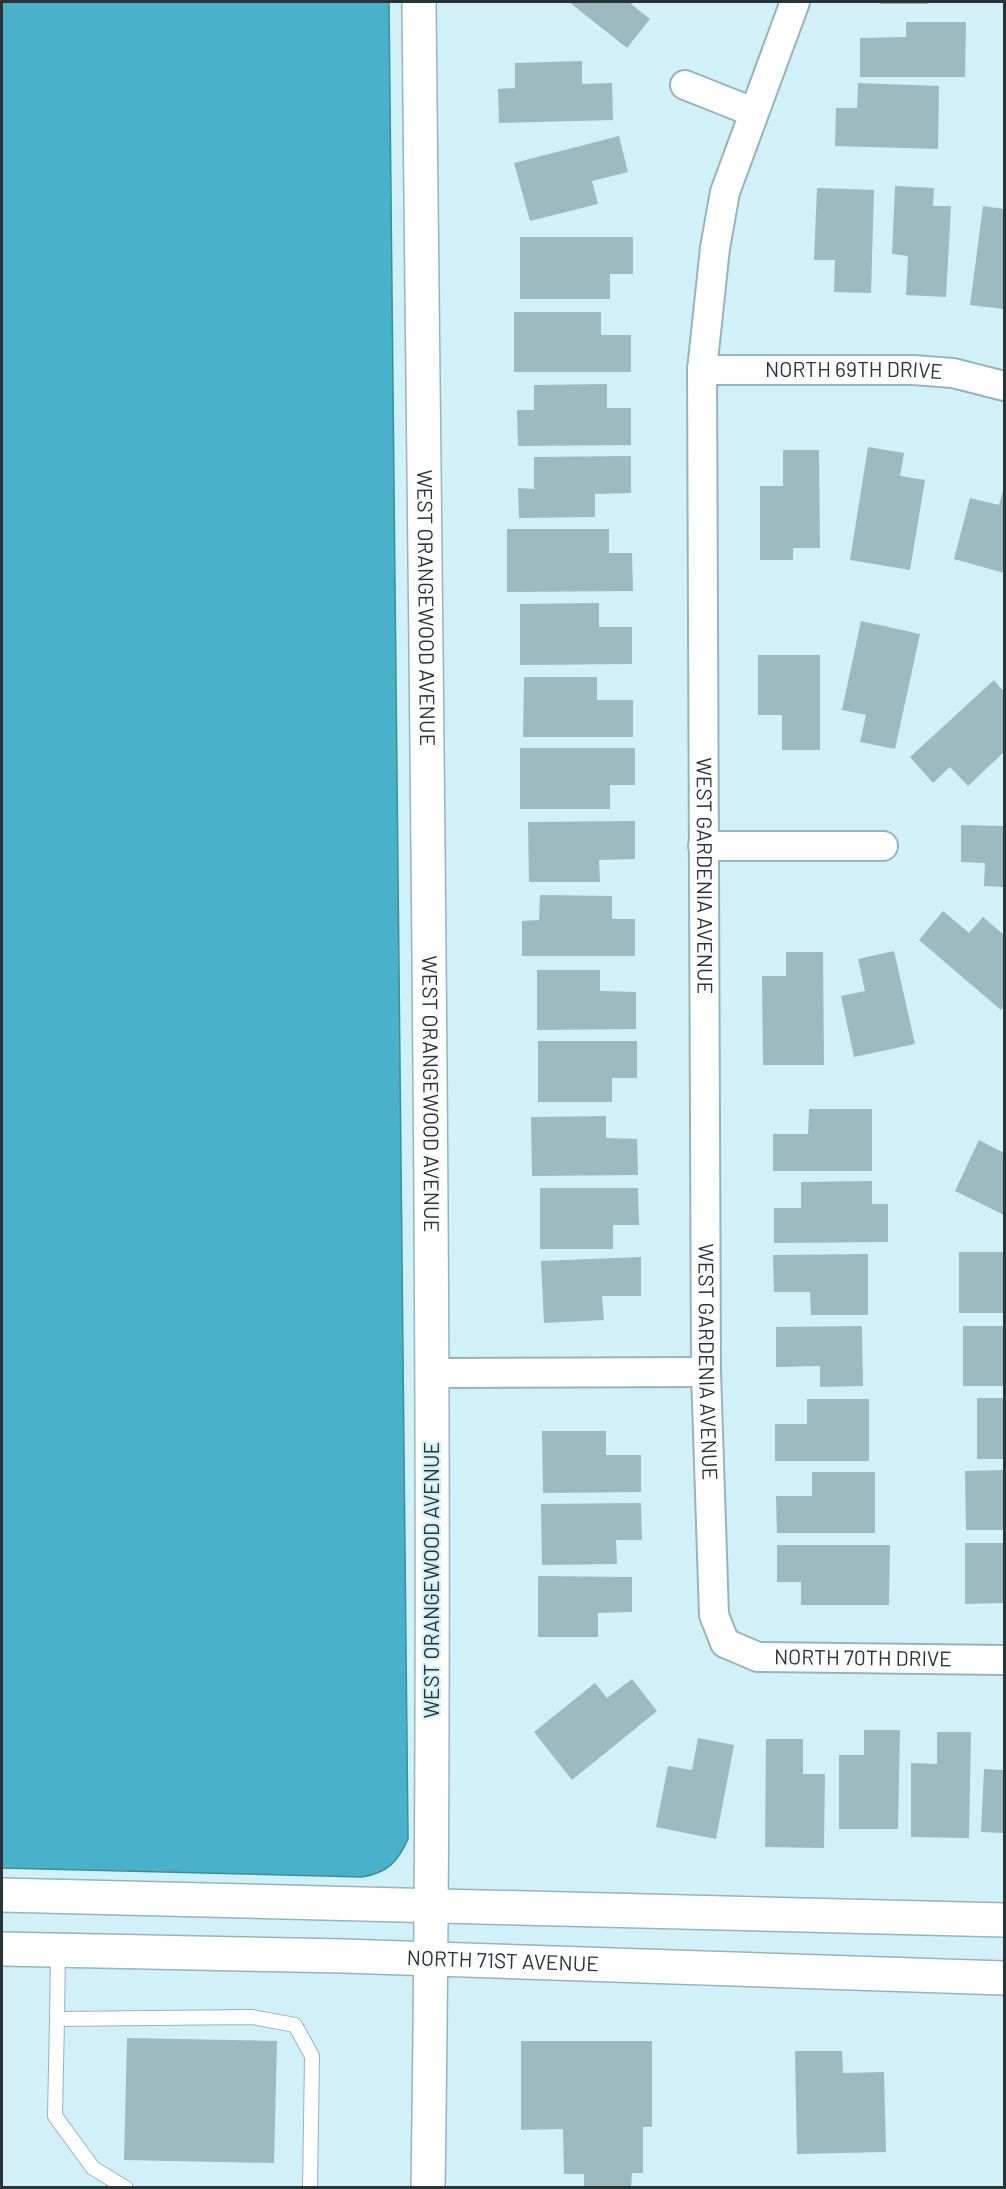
<svg xmlns="http://www.w3.org/2000/svg" width="1006" height="2189" viewBox="0 0 1006 2189" font-family="Barlow,sans-serif">
<rect width="100%" height="100%" fill="#d2f0f8"/>
<path fill="#49b1ca" stroke="#3f8c9e" stroke-width="1.5" d="M 2,2 L 389,2 L 408,1839 C 398,1862 387,1873 362,1877 L 2,1868 Z"/>
<path fill="#9dbac1" d="M 569,2 L 633,2 L 631,4 L 650,19 L 627,48 Z
M 880,2 L 928,2 L 928,4 L 880,4 Z
M 906,22 L 966,22 L 965,77 L 860,77 L 860,38 L 906,37 Z
M 582,61 L 582,84 L 612,83 L 613,120 L 499,123 L 498,89 L 515,88 L 515,63 Z
M 858,83 L 939,86 L 938,149 L 835,146 L 836,108 L 857,108 Z
M 619,136 L 628,172 L 592,181 L 598,204 L 530,221 L 514,163 Z
M 895,186 L 934,188 L 933,206 L 951,206 L 946,297 L 906,295 L 908,256 L 892,254 Z
M 817,188 L 874,190 L 871,293 L 834,292 L 835,260 L 814,260 Z
M 983,206 L 1004,209 L 1004,309 L 970,305 Z
M 520,237 L 633,237 L 633,274 L 610,274 L 610,299 L 520,299 Z
M 514,312 L 601,312 L 601,335 L 631,335 L 631,372 L 514,372 Z
M 607,384 L 607,408 L 631,408 L 631,445 L 518,446 L 517,410 L 534,410 L 534,385 Z
M 868,447 L 904,453 L 900,476 L 925,480 L 910,570 L 850,560 Z
M 783,450 L 819,450 L 820,548 L 793,548 L 793,560 L 760,560 L 760,486 L 783,486 Z
M 631,456 L 631,493 L 595,494 L 595,517 L 519,518 L 518,488 L 534,489 L 534,457 Z
M 1004,487 L 1004,573 L 954,559 L 970,498 L 999,505 Z
M 507,529 L 609,529 L 609,553 L 632,553 L 633,591 L 507,592 Z
M 599,603 L 599,627 L 632,627 L 632,664 L 520,665 L 520,604 Z
M 861,621 L 920,634 L 895,749 L 860,742 L 866,715 L 842,710 Z
M 758,655 L 820,655 L 820,750 L 782,750 L 782,715 L 758,715 Z
M 524,677 L 597,677 L 597,700 L 633,700 L 633,737 L 523,737 Z
M 994,680 L 1004,692 L 1004,752 L 968,786 L 950,767 L 933,783 L 910,757 Z
M 520,748 L 635,748 L 635,785 L 610,785 L 610,809 L 520,809 Z
M 635,821 L 635,859 L 599,860 L 600,882 L 529,882 L 528,822 Z
M 961,825 L 1004,826 L 1004,887 L 984,886 L 985,863 L 961,862 Z
M 540,895 L 612,896 L 612,919 L 635,919 L 635,956 L 522,956 L 522,921 L 539,920 Z
M 943,911 L 969,933 L 983,917 L 1004,935 L 1004,1005 L 1001,1010 L 919,940 Z
M 894,951 L 915,1044 L 854,1057 L 841,996 L 865,991 L 858,959 Z
M 786,952 L 823,952 L 824,1065 L 763,1065 L 762,976 L 786,976 Z
M 537,970 L 600,970 L 600,991 L 636,992 L 636,1029 L 537,1030 Z
M 538,1041 L 637,1041 L 637,1078 L 612,1078 L 612,1102 L 538,1102 Z
M 809,1109 L 872,1109 L 872,1171 L 773,1171 L 773,1134 L 808,1134 Z
M 606,1116 L 606,1138 L 637,1139 L 638,1175 L 532,1176 L 531,1117 Z
M 979,1140 L 1004,1153 L 1004,1215 L 955,1191 Z
M 872,1181 L 872,1204 L 888,1204 L 888,1242 L 774,1243 L 774,1208 L 801,1208 L 801,1182 Z
M 540,1188 L 638,1188 L 639,1225 L 613,1225 L 613,1249 L 540,1249 Z
M 959,1252 L 1004,1252 L 1004,1313 L 959,1313 Z
M 868,1254 L 868,1315 L 811,1315 L 810,1292 L 774,1292 L 773,1255 Z
M 641,1257 L 641,1296 L 602,1296 L 604,1320 L 544,1323 L 541,1261 Z
M 862,1326 L 863,1386 L 820,1387 L 820,1366 L 776,1367 L 776,1327 Z
M 963,1326 L 1004,1326 L 1004,1386 L 963,1386 Z
M 977,1398 L 1004,1398 L 1004,1459 L 977,1459 Z
M 807,1399 L 869,1399 L 869,1461 L 775,1461 L 775,1424 L 807,1424 Z
M 542,1431 L 606,1431 L 606,1455 L 641,1455 L 641,1492 L 543,1493 Z
M 1004,1470 L 1004,1530 L 966,1530 L 965,1471 Z
M 812,1472 L 875,1472 L 875,1533 L 777,1533 L 776,1496 L 812,1496 Z
M 641,1503 L 642,1540 L 616,1540 L 617,1564 L 542,1565 L 541,1504 Z
M 965,1543 L 1004,1543 L 1004,1603 L 965,1604 Z
M 777,1545 L 890,1545 L 889,1605 L 801,1605 L 801,1582 L 777,1582 Z
M 538,1576 L 632,1577 L 632,1612 L 598,1613 L 598,1637 L 538,1637 Z
M 632,1679 L 657,1711 L 572,1780 L 534,1732 L 595,1683 L 607,1698 Z
M 864,1730 L 900,1730 L 898,1829 L 839,1829 L 839,1755 L 864,1755 Z
M 937,1732 L 971,1732 L 969,1838 L 911,1837 L 911,1763 L 937,1764 Z
M 698,1738 L 734,1745 L 716,1839 L 656,1827 L 668,1766 L 692,1770 Z
M 766,1739 L 803,1739 L 803,1774 L 825,1774 L 824,1848 L 765,1847 Z
M 984,1769 L 1004,1770 L 1004,1833 L 981,1832 Z
M 127,2038 L 277,2041 L 274,2163 L 124,2160 Z
M 521,2041 L 652,2041 L 652,2127 L 643,2127 L 643,2173 L 632,2173 L 631,2188 L 584,2188 L 584,2174 L 564,2174 L 563,2129 L 521,2130 Z
M 795,2051 L 842,2051 L 843,2073 L 884,2072 L 886,2152 L 797,2154 Z"/>
<g fill="none" stroke-linecap="round" stroke-linejoin="round">
<g stroke="#97b4bb" stroke-width="16">
<path id="service" d="M 58,1950 L 57,2019 L 252,2017 L 295,2025 L 312,2056 L 310,2188
M 57,2019 L 55,2116 L 93,2168 L 126,2188"/>
</g>
<g stroke="#97b4bb" stroke-width="32">
<g id="minor">
<path id="s1" d="M 795,2 L 725,192 L 715,248 L 702,370 L 706,1372 L 714,1615 L 725,1643 L 758,1657 L 1004,1660"/>
<path d="M 685,85 L 753,112"/>
<path id="s2" d="M 702,370 L 913,370 L 953,373 L 1004,386"/>
<path d="M 703,846 L 883,846"/>
<path d="M 433,1373 L 706,1372"/>
</g>
</g>
<g stroke="#97b4bb" stroke-width="36">
<g id="tertiary">
<path id="s3" d="M 419,2 C 426,730 439,1459 428,2188"/>
<path d="M 2,1895 L 1004,1920"/>
<path id="s4" d="M 2,1949 L 343,1956 L 1004,1978"/>
</g>
</g>
<use href="#service" stroke="#fff" stroke-width="14"/>
<use href="#minor" stroke="#fff" stroke-width="28"/>
<use href="#tertiary" stroke="#fff" stroke-width="33"/>
</g>
<g text-anchor="middle" stroke-width="4.5" stroke-linejoin="round" paint-order="stroke">
<g font-size="21" fill="#283437" stroke="#d2f0f8">
<text dy="7" stroke="none"><textPath href="#s2" startOffset="152">NORTH 69TH DRIVE</textPath></text>
<text dy="7" stroke="none"><textPath href="#s3" startOffset="606">WEST ORANGEWOOD AVENUE</textPath></text>
<text dy="7" stroke="none"><textPath href="#s1" startOffset="888">WEST GARDENIA AVENUE</textPath></text>
<text dy="7" stroke="none"><textPath href="#s3" startOffset="1092">WEST ORANGEWOOD AVENUE</textPath></text>
<text dy="7" stroke="none"><textPath href="#s1" startOffset="1374">WEST GARDENIA AVENUE</textPath></text>
<text transform="translate(432 1580) rotate(-90)" y="7">WEST ORANGEWOOD AVENUE</text>
<text dy="7" stroke="none"><textPath href="#s1" startOffset="1798">NORTH 70TH DRIVE</textPath></text>
<text dy="7" stroke="none"><textPath href="#s4" startOffset="501">NORTH 71ST AVENUE</textPath></text>
</g>
</g>
<rect width="1006" height="2189" fill="none" stroke="#283437" stroke-width="6"/>
</svg>
